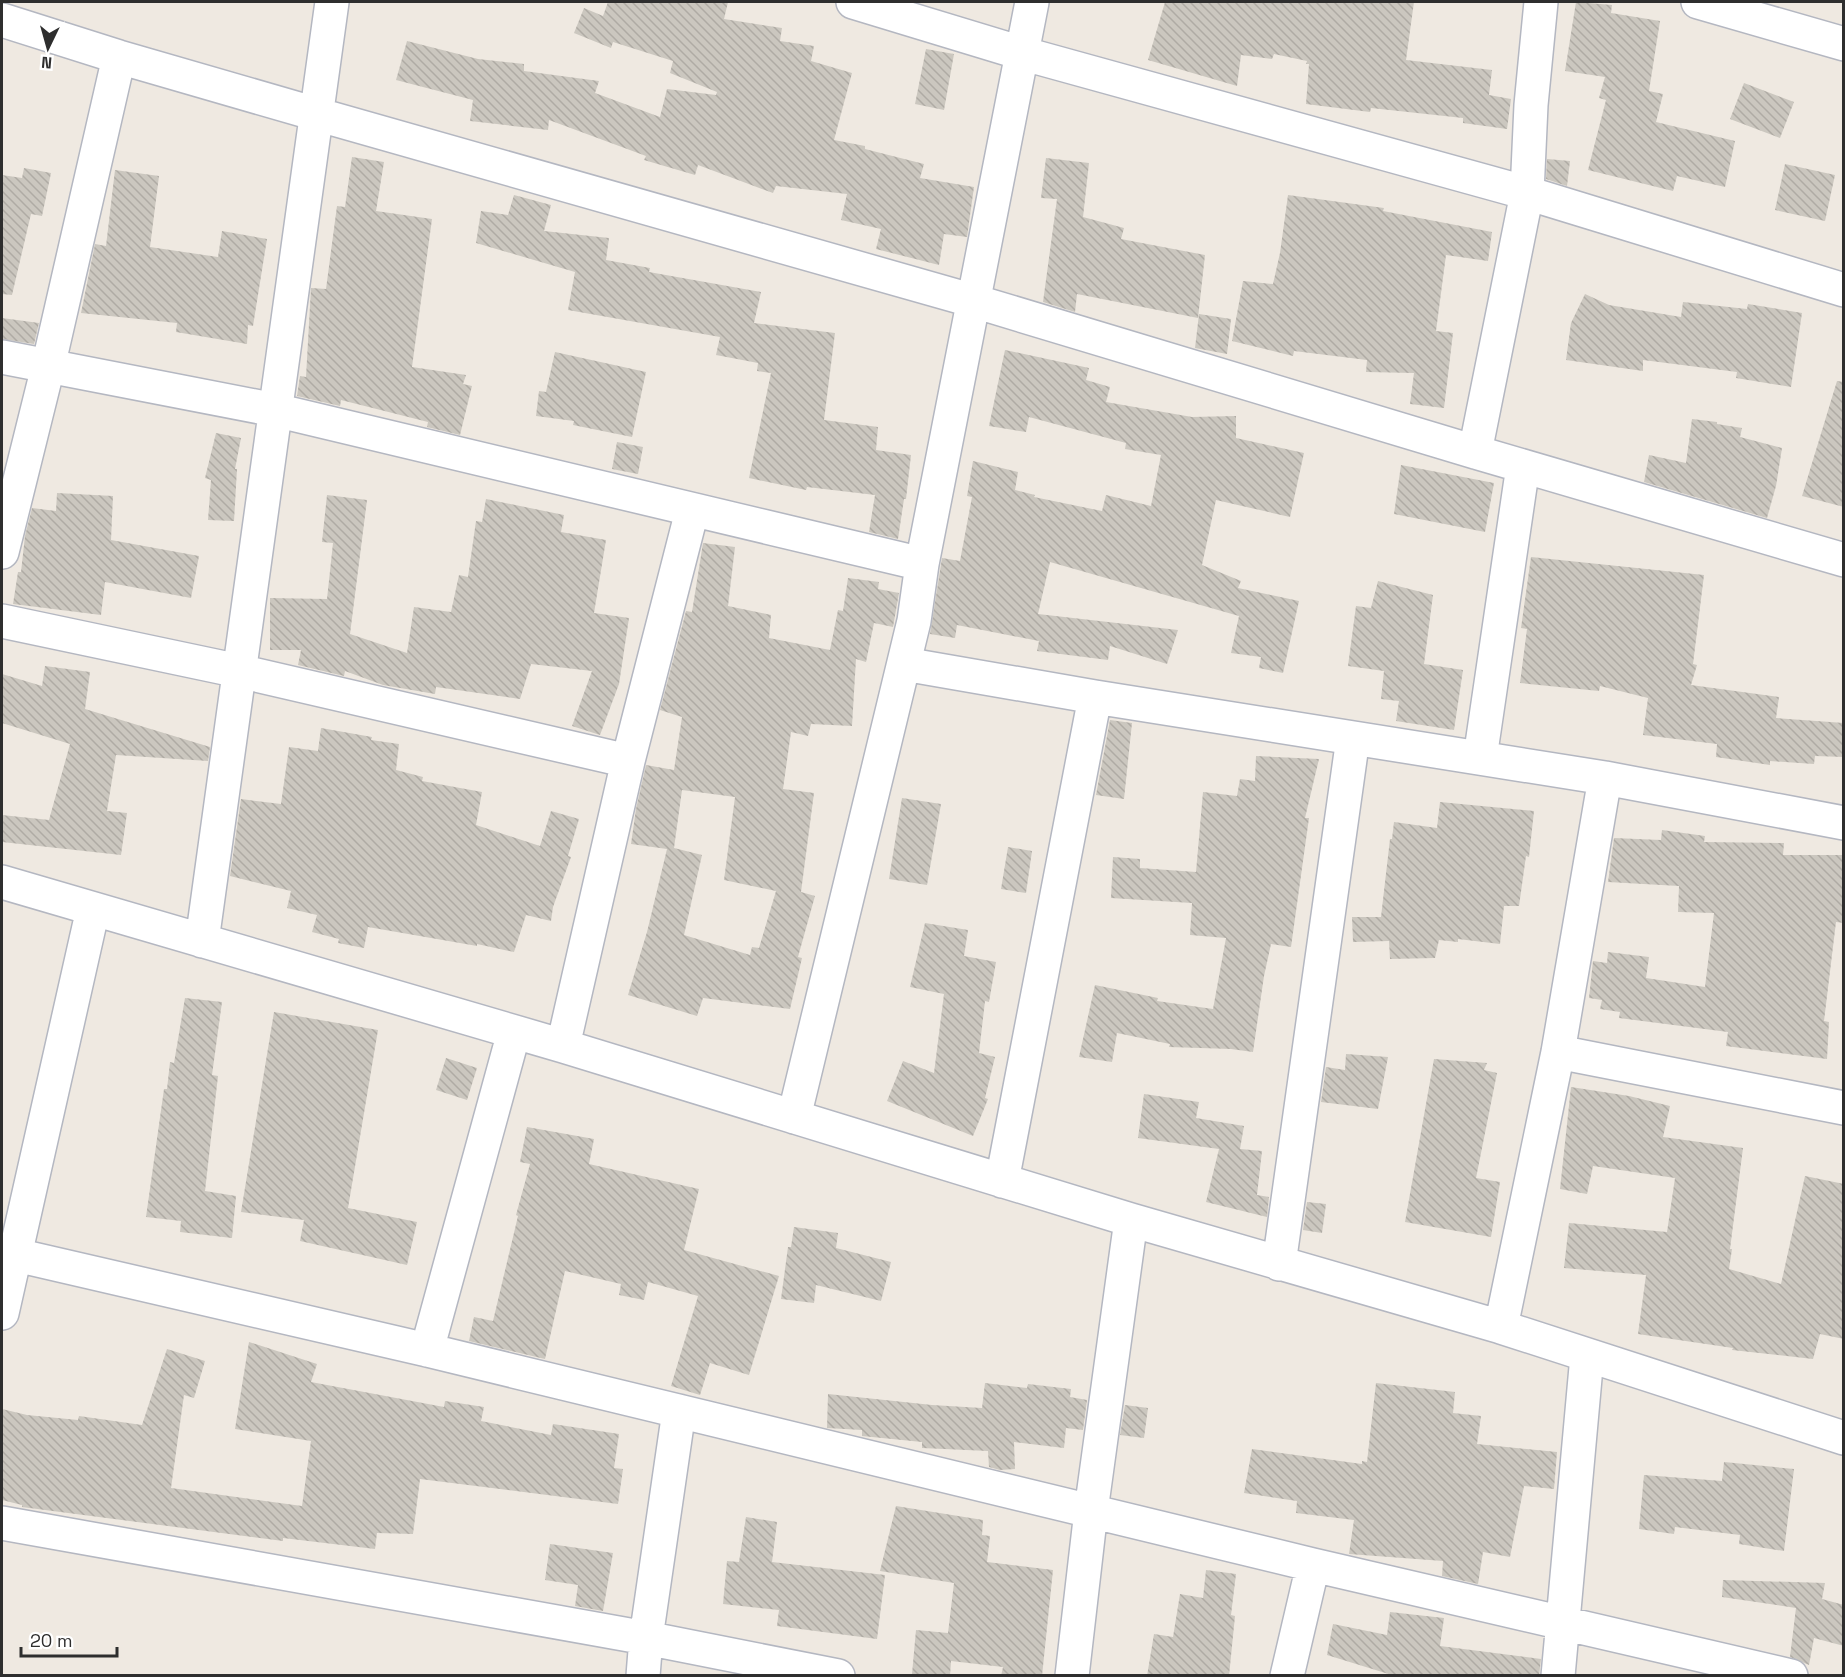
<svg xmlns="http://www.w3.org/2000/svg" width="1845" height="1677" viewBox="0 0 1845 1677" font-family="'Space Grotesk',sans-serif">
<defs>
<pattern id="building-back-hatch" width="6" height="6" patternUnits="userSpaceOnUse" patternTransform="scale(1.5)"><rect width="6" height="6" fill="#cbc7bf"/><path d="M-1 5l2 2M0 0l6 6M5-1l2 2" fill="none" stroke="#afaba4"/></pattern>
</defs>
<rect width="100%" height="100%" fill="#efe9e1"/>
<path fill="url(#building-back-hatch)" fill-rule="evenodd" d="M 608,2 L 728,2 L 724,19 L 782,28 L 780,41 L 814,46 L 811,61 L 852,73 L 834,140 L 865,146 L 865,149 L 924,164 L 920,178 L 974,187 L 967,237 L 944,234 L 939,265 L 876,249 L 881,229 L 841,220 L 847,194 L 776,186 L 773,193 L 698,165 L 695,175 L 644,160 L 646,156 L 549,120 L 548,130 L 470,121 L 473,100 L 396,80 L 407,41 L 478,59 L 524,64 L 524,71 L 599,81 L 595,93 L 660,117 L 667,89 L 716,95 L 717,92 L 670,73 L 673,61 L 613,42 L 611,48 L 574,33 L 584,8 L 603,16 Z
M 1165,2 L 1414,2 L 1406,60 L 1492,70 L 1489,95 L 1511,99 L 1507,129 L 1463,123 L 1463,118 L 1371,108 L 1370,112 L 1306,104 L 1309,64 L 1306,64 L 1307,61 L 1274,54 L 1272,59 L 1241,55 L 1237,86 L 1148,60 Z
M 1576,2 L 1612,5 L 1611,13 L 1660,21 L 1649,91 L 1663,94 L 1656,122 L 1735,141 L 1725,187 L 1677,176 L 1673,191 L 1588,170 L 1606,100 L 1599,98 L 1605,77 L 1565,71 Z
M 926,49 L 954,54 L 944,110 L 915,104 Z
M 1744,83 L 1794,102 L 1780,138 L 1730,119 Z
M 352,157 L 384,162 L 376,211 L 432,219 L 412,367 L 466,375 L 463,384 L 472,386 L 460,435 L 427,427 L 428,422 L 341,400 L 340,406 L 297,396 L 300,376 L 306,377 L 311,288 L 326,289 L 337,206 L 345,207 Z
M 1046,158 L 1089,163 L 1083,217 L 1124,228 L 1121,239 L 1205,255 L 1198,318 L 1077,294 L 1075,312 L 1043,302 L 1057,199 L 1041,198 Z
M 1547,159 L 1570,161 L 1567,186 L 1546,179 Z
M 1785,164 L 1835,175 L 1825,221 L 1775,210 Z
M 24,168 L 51,173 L 42,216 L 31,214 L 12,295 L 2,294 L 2,175 L 22,178 Z
M 115,170 L 159,176 L 150,247 L 218,257 L 222,231 L 267,239 L 253,326 L 248,325 L 247,344 L 176,332 L 177,323 L 81,313 L 95,244 L 106,246 Z
M 514,195 L 551,205 L 544,231 L 609,238 L 606,260 L 650,268 L 649,272 L 761,292 L 754,323 L 835,333 L 824,420 L 878,427 L 876,450 L 911,455 L 906,499 L 904,499 L 898,539 L 869,532 L 875,495 L 807,487 L 806,490 L 749,478 L 771,373 L 757,371 L 758,363 L 716,355 L 720,337 L 568,310 L 575,272 L 476,243 L 481,211 L 508,215 Z
M 1288,195 L 1384,208 L 1383,211 L 1492,232 L 1488,261 L 1446,255 L 1436,331 L 1453,333 L 1444,408 L 1410,404 L 1414,373 L 1366,372 L 1367,360 L 1294,351 L 1293,356 L 1232,341 L 1243,281 L 1273,284 L 1280,253 Z
M 1585,294 L 1609,305 L 1681,317 L 1683,302 L 1747,309 L 1748,304 L 1802,313 L 1791,387 L 1736,378 L 1737,372 L 1643,360 L 1643,371 L 1566,360 L 1571,323 Z
M 1199,314 L 1231,319 L 1227,354 L 1195,348 Z
M 2,318 L 39,323 L 34,344 L 2,339 Z
M 1005,350 L 1089,368 L 1086,380 L 1110,387 L 1106,402 L 1192,417 L 1236,416 L 1236,438 L 1304,453 L 1290,517 L 1216,500 L 1202,565 L 1241,581 L 1238,588 L 1299,601 L 1283,673 L 1259,668 L 1261,657 L 1231,653 L 1239,616 L 1050,562 L 1038,614 L 1178,630 L 1167,664 L 1110,646 L 1108,660 L 1037,651 L 1039,641 L 957,625 L 955,638 L 930,634 L 942,558 L 960,561 L 972,497 L 967,496 L 973,461 L 1018,472 L 1015,490 L 1035,495 L 1034,497 L 1102,511 L 1106,495 L 1151,506 L 1161,455 L 1125,449 L 1126,443 L 1029,417 L 1026,432 L 989,426 Z
M 555,352 L 646,372 L 632,437 L 573,425 L 574,421 L 536,416 L 539,391 L 546,392 Z
M 1837,381 L 1844,382 L 1844,507 L 1802,496 Z
M 1692,419 L 1717,422 L 1717,424 L 1742,428 L 1740,437 L 1782,448 L 1776,486 L 1767,518 L 1644,482 L 1649,455 L 1686,463 Z
M 216,433 L 241,438 L 235,469 L 237,469 L 234,521 L 208,520 L 211,480 L 205,478 Z
M 617,442 L 643,447 L 638,474 L 612,469 Z
M 1401,465 L 1494,483 L 1485,532 L 1394,514 Z
M 57,493 L 113,496 L 111,540 L 199,556 L 191,598 L 105,582 L 101,615 L 13,604 L 18,572 L 21,572 L 25,536 L 32,508 L 56,511 Z
M 327,495 L 367,500 L 350,634 L 407,653 L 414,607 L 451,612 L 459,575 L 468,577 L 476,521 L 482,522 L 486,499 L 564,515 L 561,532 L 606,540 L 594,613 L 629,618 L 619,684 L 600,735 L 572,726 L 592,671 L 531,664 L 520,699 L 436,687 L 435,694 L 383,685 L 345,671 L 344,676 L 298,665 L 301,650 L 270,650 L 270,598 L 327,599 L 333,543 L 322,542 Z
M 703,543 L 735,547 L 728,606 L 771,615 L 769,638 L 830,650 L 838,610 L 843,611 L 848,578 L 879,582 L 878,589 L 899,593 L 893,627 L 874,623 L 866,662 L 856,659 L 852,726 L 811,724 L 808,736 L 791,732 L 783,789 L 814,793 L 801,892 L 815,896 L 798,957 L 802,958 L 790,1009 L 703,998 L 697,1016 L 628,995 L 647,932 L 667,849 L 631,844 L 636,809 L 646,765 L 674,770 L 682,717 L 660,710 L 686,611 L 692,612 ZM 682,790 L 735,797 L 724,880 L 776,891 L 759,948 L 752,947 L 750,955 L 684,935 L 702,855 L 674,848 Z
M 1531,557 L 1704,575 L 1693,664 L 1697,665 L 1691,685 L 1779,697 L 1776,718 L 1844,723 L 1844,757 L 1815,756 L 1814,764 L 1770,761 L 1770,765 L 1716,757 L 1717,744 L 1643,735 L 1648,698 L 1600,686 L 1599,691 L 1520,683 L 1527,629 L 1521,628 Z
M 1378,581 L 1433,595 L 1424,664 L 1463,670 L 1454,730 L 1396,721 L 1399,701 L 1381,699 L 1384,671 L 1348,666 L 1356,606 L 1371,608 Z
M 45,666 L 90,672 L 85,709 L 210,747 L 208,761 L 116,755 L 107,811 L 127,813 L 121,855 L 2,842 L 2,815 L 49,820 L 70,744 L 2,723 L 2,674 L 42,686 Z
M 1110,720 L 1132,723 L 1124,799 L 1096,795 Z
M 321,728 L 372,737 L 371,740 L 399,744 L 396,770 L 423,777 L 422,781 L 482,792 L 476,825 L 540,846 L 551,811 L 579,819 L 568,856 L 571,857 L 553,907 L 551,921 L 526,915 L 514,952 L 477,944 L 477,946 L 368,927 L 364,948 L 338,943 L 339,939 L 312,932 L 317,915 L 287,908 L 291,891 L 230,876 L 241,799 L 281,804 L 289,747 L 318,751 Z
M 1256,756 L 1319,759 L 1305,818 L 1309,818 L 1291,947 L 1271,944 L 1264,976 L 1253,1052 L 1231,1049 L 1169,1047 L 1170,1044 L 1117,1033 L 1112,1062 L 1079,1057 L 1095,985 L 1158,998 L 1157,1001 L 1213,1009 L 1226,938 L 1190,935 L 1192,903 L 1111,898 L 1113,857 L 1140,859 L 1140,868 L 1196,872 L 1203,792 L 1237,796 L 1240,779 L 1255,781 Z
M 902,798 L 941,804 L 927,885 L 889,879 Z
M 1440,802 L 1534,811 L 1529,857 L 1526,856 L 1519,906 L 1504,906 L 1500,944 L 1458,939 L 1458,942 L 1439,940 L 1435,958 L 1390,959 L 1389,941 L 1353,942 L 1352,917 L 1381,917 L 1390,839 L 1392,839 L 1394,822 L 1437,828 Z
M 1662,830 L 1705,836 L 1704,842 L 1784,843 L 1783,855 L 1844,855 L 1844,923 L 1836,922 L 1824,1021 L 1829,1022 L 1827,1059 L 1726,1046 L 1728,1032 L 1619,1018 L 1620,1012 L 1600,1009 L 1602,1000 L 1589,998 L 1593,961 L 1607,963 L 1608,952 L 1649,957 L 1646,978 L 1705,987 L 1714,913 L 1678,912 L 1679,886 L 1608,882 L 1614,838 L 1661,840 Z
M 1008,847 L 1032,851 L 1026,893 L 1001,889 Z
M 925,923 L 968,930 L 964,956 L 996,962 L 989,1002 L 985,1001 L 979,1053 L 995,1057 L 985,1098 L 988,1099 L 973,1136 L 887,1101 L 903,1061 L 934,1073 L 944,994 L 910,987 Z
M 185,998 L 222,1002 L 212,1075 L 218,1076 L 205,1191 L 236,1196 L 232,1238 L 180,1232 L 181,1221 L 146,1217 L 164,1089 L 167,1089 L 170,1062 L 174,1063 Z
M 274,1012 L 378,1030 L 348,1208 L 417,1222 L 407,1265 L 300,1241 L 304,1220 L 241,1212 Z
M 1346,1054 L 1388,1057 L 1378,1109 L 1321,1102 L 1326,1067 L 1345,1070 Z
M 446,1058 L 477,1068 L 467,1100 L 436,1090 Z
M 1434,1059 L 1487,1063 L 1484,1070 L 1497,1073 L 1476,1178 L 1500,1182 L 1491,1237 L 1405,1222 Z
M 1571,1087 L 1629,1096 L 1670,1106 L 1663,1137 L 1743,1148 L 1730,1249 L 1732,1249 L 1729,1269 L 1781,1284 L 1805,1176 L 1844,1184 L 1844,1339 L 1820,1334 L 1813,1359 L 1732,1350 L 1733,1348 L 1638,1334 L 1646,1275 L 1564,1268 L 1569,1223 L 1667,1232 L 1675,1178 L 1593,1166 L 1587,1194 L 1560,1189 Z
M 1144,1094 L 1199,1102 L 1196,1118 L 1244,1126 L 1240,1149 L 1262,1151 L 1257,1195 L 1269,1197 L 1267,1217 L 1206,1202 L 1219,1149 L 1138,1138 Z
M 527,1127 L 594,1139 L 589,1164 L 699,1189 L 684,1250 L 779,1276 L 749,1375 L 710,1363 L 700,1395 L 671,1386 L 698,1296 L 648,1282 L 644,1300 L 619,1295 L 621,1284 L 565,1271 L 545,1359 L 469,1341 L 474,1317 L 493,1321 L 518,1216 L 516,1215 L 530,1164 L 520,1162 Z
M 1307,1202 L 1326,1204 L 1322,1233 L 1303,1230 Z
M 794,1227 L 838,1233 L 836,1248 L 891,1262 L 881,1301 L 816,1285 L 814,1303 L 781,1299 L 788,1247 L 791,1247 Z
M 249,1342 L 317,1364 L 311,1382 L 444,1407 L 445,1401 L 484,1407 L 481,1421 L 551,1435 L 553,1424 L 619,1434 L 614,1468 L 623,1469 L 618,1504 L 420,1479 L 413,1534 L 377,1533 L 375,1549 L 283,1538 L 283,1541 L 22,1507 L 22,1505 L 2,1500 L 2,1409 L 27,1415 L 78,1420 L 79,1416 L 142,1425 L 167,1349 L 205,1361 L 194,1398 L 184,1395 L 171,1488 L 302,1506 L 311,1441 L 235,1429 Z
M 985,1383 L 1027,1388 L 1028,1384 L 1071,1389 L 1070,1397 L 1087,1400 L 1083,1430 L 1066,1428 L 1064,1448 L 1014,1442 L 1015,1469 L 1000,1470 L 989,1467 L 988,1451 L 922,1448 L 922,1442 L 862,1436 L 862,1430 L 827,1428 L 828,1394 L 932,1405 L 982,1408 Z
M 1376,1383 L 1455,1392 L 1453,1413 L 1481,1416 L 1477,1444 L 1557,1452 L 1554,1489 L 1524,1486 L 1510,1557 L 1483,1552 L 1478,1584 L 1442,1576 L 1443,1561 L 1349,1554 L 1354,1520 L 1296,1513 L 1297,1501 L 1244,1493 L 1252,1449 L 1362,1464 L 1362,1461 L 1367,1462 Z
M 1125,1405 L 1148,1408 L 1144,1438 L 1120,1435 Z
M 1724,1462 L 1794,1469 L 1784,1551 L 1739,1544 L 1740,1535 L 1675,1527 L 1674,1534 L 1639,1529 L 1644,1475 L 1722,1481 Z
M 896,1506 L 983,1520 L 982,1535 L 990,1536 L 987,1562 L 1053,1570 L 1042,1676 L 1001,1676 L 1003,1667 L 951,1661 L 950,1676 L 912,1674 L 916,1630 L 948,1633 L 954,1583 L 880,1571 Z
M 746,1517 L 777,1522 L 772,1562 L 885,1575 L 877,1639 L 777,1626 L 779,1610 L 723,1604 L 727,1561 L 739,1562 Z
M 550,1544 L 613,1553 L 603,1611 L 575,1606 L 578,1585 L 545,1580 Z
M 1206,1570 L 1236,1574 L 1231,1615 L 1235,1616 L 1229,1676 L 1147,1676 L 1154,1634 L 1173,1637 L 1180,1594 L 1203,1598 Z
M 1723,1580 L 1825,1583 L 1822,1599 L 1844,1605 L 1844,1646 L 1814,1638 L 1809,1665 L 1790,1657 L 1796,1608 L 1722,1597 Z
M 1390,1612 L 1444,1618 L 1440,1646 L 1541,1659 L 1539,1676 L 1395,1676 L 1327,1655 L 1333,1624 L 1387,1635 Z"/>
<g fill="none" stroke-linecap="round" stroke-linejoin="round">
<g stroke="#b4b7c1" stroke-width="36">
<path id="minor" d="M 853,2 L 1021,53 L 1527,193 L 1844,290
M 1698,2 L 1844,44
M 2,20 L 119,57 L 316,114 L 974,301 L 1475,452 L 1844,560
M 2,357 L 275,410 L 922,564
M 1475,452 L 1527,193 L 1531,105 L 1541,2
M 2,552 L 48,367 L 119,57
M 2,621 L 239,671 L 628,761
M 904,664 L 1095,697 L 1605,778 L 1844,823
M 1480,758 L 1523,466
M 2,882 L 563,1046 L 1131,1220 L 1501,1327 L 1844,1438
M 202,941 L 332,2
M 563,1046 L 628,761 L 692,511
M 1558,1052 L 1844,1108
M 794,1117 L 914,621 L 922,564 L 1032,2
M 1002,1181 L 1095,697
M 16,1255 L 427,1350 L 1313,1565 L 1791,1676
M 1279,1264 L 1353,738
M 2,1313 L 93,909
M 1501,1327 L 1558,1052 L 1605,778
M 427,1350 L 514,1032
M 2,1523 L 646,1638 L 838,1676
M 643,1676 L 646,1638 L 679,1411
M 1072,1676 L 1091,1511 L 1131,1220
M 1287,1676 L 1313,1565
M 1558,1676 L 1587,1356"/>
</g>
<use href="#minor" stroke="#fff" stroke-width="33"/>
</g>
<rect width="1845" height="1677" fill="none" stroke="#2e2e2e" stroke-width="6"/>
<g transform="translate(48 48) rotate(185)" stroke="#ffffff" stroke-width="4.5" paint-order="stroke">
<path d="M0-4.5L10 22L0 15L-10 22Z" fill="#2e2e2e"/>
<text y="-9" font-size="16" font-weight="bold" text-anchor="middle" fill="#2e2e2e">N</text>
</g>
<path d="M21 1647v9h96v-9" fill="none" stroke="#2e2e2e" stroke-width="3"/>
<text x="30" y="1647" font-size="18" fill="#2e2e2e" stroke="#ffffff" stroke-width="4.5" paint-order="stroke">20 m</text>
</svg>
